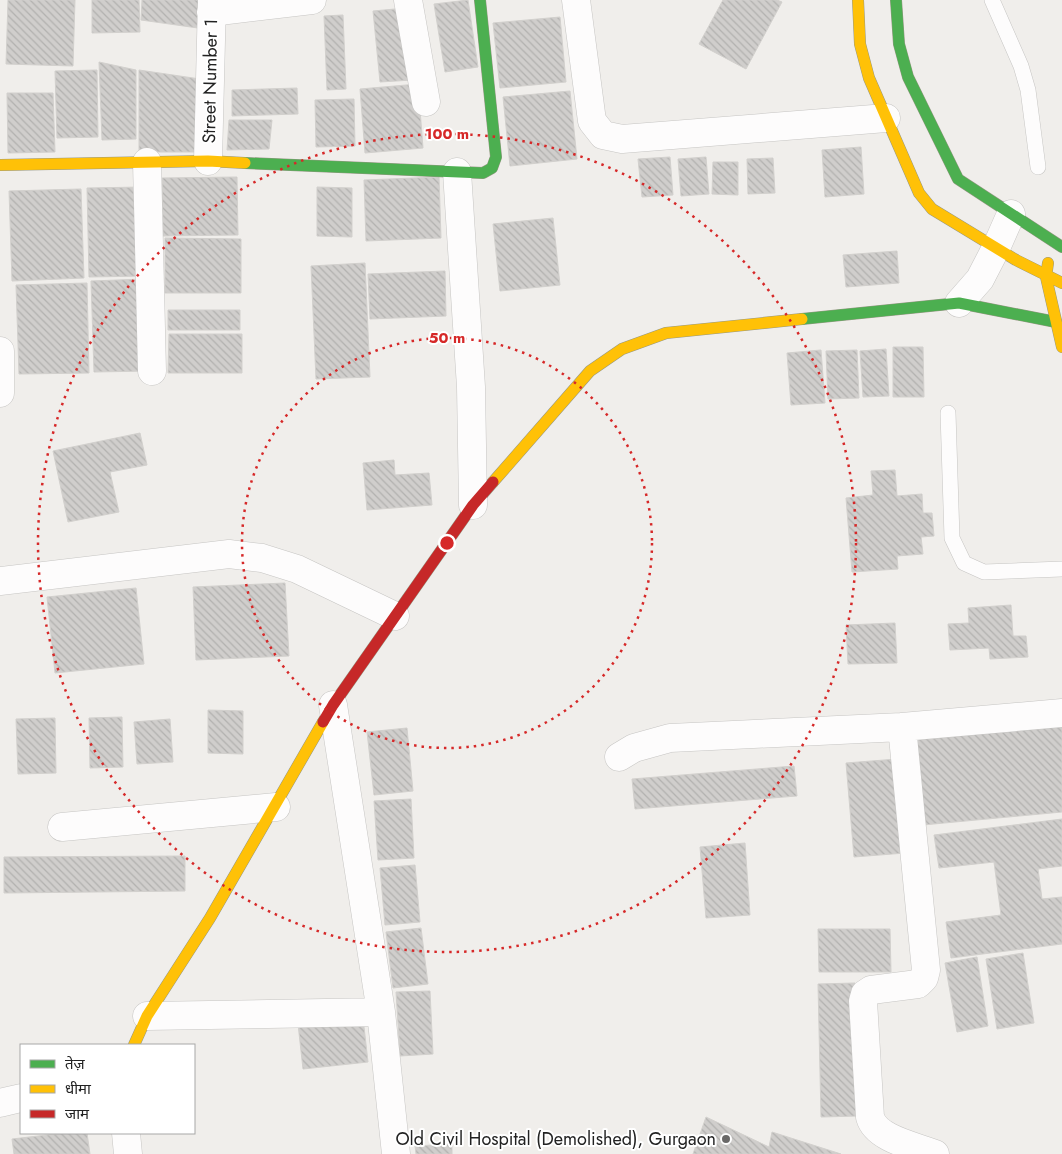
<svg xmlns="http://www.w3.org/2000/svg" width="1062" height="1154" viewBox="0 0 1062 1154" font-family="Jost,'Noto Sans Devanagari',sans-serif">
<defs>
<pattern id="building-back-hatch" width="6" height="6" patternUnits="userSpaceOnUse" patternTransform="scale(1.25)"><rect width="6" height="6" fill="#d0cecc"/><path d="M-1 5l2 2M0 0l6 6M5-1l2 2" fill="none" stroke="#b2b1af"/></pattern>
</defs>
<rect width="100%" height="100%" fill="#f0eeeb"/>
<path fill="url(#building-back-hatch)" stroke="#d2d0cd" d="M 8,0 L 75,0 L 73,66 L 6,64 Z
M 92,0 L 139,0 L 140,32 L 92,33 Z
M 142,0 L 204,0 L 205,29 L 141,20 Z
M 468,0 L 478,67 L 445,72 L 434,4 Z
M 723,0 L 777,0 L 782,2 L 746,69 L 699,44 Z
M 406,8 L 412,80 L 380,82 L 373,11 Z
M 343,15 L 346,89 L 327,90 L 324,16 Z
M 560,17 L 566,82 L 500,88 L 493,23 Z
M 99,62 L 136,70 L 136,139 L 102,140 Z
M 97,70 L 98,137 L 57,138 L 55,71 Z
M 139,70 L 200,79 L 196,152 L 139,152 Z
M 418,84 L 423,148 L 365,153 L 360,89 Z
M 297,88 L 298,114 L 232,116 L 232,90 Z
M 570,91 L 577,159 L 510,166 L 503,97 Z
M 7,93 L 53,93 L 55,152 L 8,153 Z
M 354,99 L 355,146 L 316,147 L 315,100 Z
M 229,120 L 272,120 L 269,149 L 227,150 Z
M 861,147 L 864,194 L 825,197 L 822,150 Z
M 670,157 L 673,195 L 642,197 L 638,159 Z
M 706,157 L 709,194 L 681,196 L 678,159 Z
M 773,158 L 775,193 L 748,194 L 747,159 Z
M 713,162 L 738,162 L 738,195 L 712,194 Z
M 237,177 L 238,235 L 163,236 L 162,178 Z
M 439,177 L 441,238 L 366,241 L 364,180 Z
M 143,187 L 145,276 L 89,277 L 87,188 Z
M 317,187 L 352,188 L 352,237 L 317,236 Z
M 81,189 L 84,278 L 12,281 L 9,191 Z
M 553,218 L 560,285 L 500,291 L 493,224 Z
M 165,238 L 241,239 L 241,293 L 165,293 Z
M 897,251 L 899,283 L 846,287 L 843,255 Z
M 365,263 L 370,377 L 316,379 L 311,266 Z
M 445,271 L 446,316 L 370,319 L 368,274 Z
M 145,279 L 148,371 L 94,372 L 91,281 Z
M 87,283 L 89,373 L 19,374 L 16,285 Z
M 168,310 L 240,310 L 240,330 L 168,330 Z
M 169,334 L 242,334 L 242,373 L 168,373 Z
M 893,347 L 923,347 L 924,397 L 893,397 Z
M 886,349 L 889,396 L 863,397 L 860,351 Z
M 821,350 L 825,403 L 791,405 L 787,353 Z
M 857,350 L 859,398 L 828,399 L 826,351 Z
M 140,433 L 147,465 L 110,472 L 119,512 L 68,522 L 53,451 Z
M 394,460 L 395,475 L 429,473 L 432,505 L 367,510 L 363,463 Z
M 895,470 L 897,496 L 922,494 L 923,513 L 932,513 L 934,536 L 921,537 L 923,554 L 897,556 L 898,569 L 852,572 L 846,498 L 873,495 L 871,471 Z
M 285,583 L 289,656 L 196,660 L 193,587 Z
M 136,588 L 144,664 L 55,673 L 47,597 Z
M 1011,605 L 1013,636 L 1026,636 L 1028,657 L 990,659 L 989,648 L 950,650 L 948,624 L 969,623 L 968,608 Z
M 895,623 L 897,663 L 848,664 L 846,625 Z
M 208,710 L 243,711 L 243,754 L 208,753 Z
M 122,717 L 123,767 L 90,768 L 89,718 Z
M 55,718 L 56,773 L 18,774 L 16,719 Z
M 170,719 L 173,762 L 137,764 L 134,722 Z
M 1062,724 L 1062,812 L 923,825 L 914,737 Z
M 407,728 L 413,791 L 374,795 L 367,732 Z
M 897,759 L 905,853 L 854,857 L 846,763 Z
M 794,766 L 797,796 L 635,809 L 632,779 Z
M 411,799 L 414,858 L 378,860 L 374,801 Z
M 1062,819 L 1062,866 L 1038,869 L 1042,899 L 1062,897 L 1062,944 L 951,958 L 946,922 L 1001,915 L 994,862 L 939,868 L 934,835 Z
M 745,843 L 750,915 L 706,918 L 700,847 Z
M 185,856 L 185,891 L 4,893 L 4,857 Z
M 415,865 L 420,922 L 385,925 L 380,868 Z
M 421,928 L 428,984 L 393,988 L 386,932 Z
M 818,929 L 890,929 L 891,972 L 819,972 Z
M 1023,953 L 1034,1023 L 997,1029 L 986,959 Z
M 977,957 L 988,1026 L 957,1032 L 945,963 Z
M 855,983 L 858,1116 L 821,1117 L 818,984 Z
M 430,991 L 433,1054 L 400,1056 L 396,992 Z
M 363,1018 L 368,1062 L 303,1069 L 298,1024 Z
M 706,1117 L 769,1147 L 772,1132 L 841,1154 L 693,1154 Z
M 64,1133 L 87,1133 L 90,1154 L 14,1154 L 12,1139 Z
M 452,1144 L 452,1154 L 416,1154 L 415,1146 Z"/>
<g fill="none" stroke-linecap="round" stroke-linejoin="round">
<g stroke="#c6c5c3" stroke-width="16">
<path id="lane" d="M 992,0 L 1021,66 L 1028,90 L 1038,167
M 948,413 L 952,538 L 964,563 L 984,572 L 1062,569"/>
</g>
<g stroke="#c6c5c3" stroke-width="29">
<path id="street" d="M 408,0 L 426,102
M 576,0 L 592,121 L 603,135 L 622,139 L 886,118
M 211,12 L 312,0
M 208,161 L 212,0
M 147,162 L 152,371
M 457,172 L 471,387 L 473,505
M 959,303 L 980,279 L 996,248 L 1011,214
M 0,351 L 0,393
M 0,581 L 229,554 L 262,558 L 297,569 L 395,616
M 333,705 L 381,1012 L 396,1154
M 902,727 L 926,970 L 924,978 L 918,984 L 871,990 L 865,994 L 863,1001 L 870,1117 C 876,1139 915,1146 935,1154
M 619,757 L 634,748 L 670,738 L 902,727 L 1062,713
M 62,827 L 276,807
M 147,1016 L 381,1012
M 0,1103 L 21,1098
M 126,1133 L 128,1154"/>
</g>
<g stroke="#969884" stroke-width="12">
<path id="fast" d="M 896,0 L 899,44 L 908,77 L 958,179 L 1062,247
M 245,163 L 483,173 L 492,168 L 496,157 L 480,0
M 802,319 L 959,303 L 1056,322"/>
</g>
<g stroke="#969884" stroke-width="12">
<path id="slow" d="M 858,0 L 860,44 L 869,78 L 919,193 L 932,209 L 1016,260 L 1062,283
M 0,165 L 208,161 L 245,163
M 1048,263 L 1046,277 L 1062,347
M 493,482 L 590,371 L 622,349 L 666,333 L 802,319
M 134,1045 L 147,1016 L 210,918 L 323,722"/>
</g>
<g stroke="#969884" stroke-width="12">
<path id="jam" d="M 323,722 L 333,705 L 473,505 L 493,482"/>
</g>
<use href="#lane" stroke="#fdfcfc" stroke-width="15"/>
<use href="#street" stroke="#fdfcfc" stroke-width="28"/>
<use href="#fast" stroke="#4caf50" stroke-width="11"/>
<use href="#slow" stroke="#ffc107" stroke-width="11"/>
<use href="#jam" stroke="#c62828" stroke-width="11"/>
</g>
<g fill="none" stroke="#d62828" stroke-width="2.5" stroke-dasharray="2.5 5">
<circle cx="447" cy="543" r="205"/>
<circle cx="447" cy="543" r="409"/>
</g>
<circle fill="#6a6968" stroke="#fff" stroke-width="2" cx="726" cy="1139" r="5"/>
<g text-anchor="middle" stroke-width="4" stroke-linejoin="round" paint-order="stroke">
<g font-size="18" fill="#222" stroke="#fff">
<text transform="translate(210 81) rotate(-89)" y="6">Street Number 1</text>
</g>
<g font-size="18" fill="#222" stroke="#fff" text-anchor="end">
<text x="716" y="1145">Old Civil Hospital (Demolished), Gurgaon</text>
</g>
</g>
<circle cx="447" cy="543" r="8" fill="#d62828" stroke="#fff" stroke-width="2.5"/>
<g font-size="15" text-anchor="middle" font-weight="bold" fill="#d62828" stroke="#fff" stroke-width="4" stroke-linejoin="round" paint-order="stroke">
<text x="447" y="139">100 m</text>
<text x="447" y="343">50 m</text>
</g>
<rect x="20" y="1044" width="175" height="90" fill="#ffffff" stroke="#a7a7a7"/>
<rect x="30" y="1060" width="25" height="8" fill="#4caf50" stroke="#a7a7a7"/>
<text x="65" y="1069" font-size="15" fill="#222222">तेज़</text>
<rect x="30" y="1085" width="25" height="8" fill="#ffc107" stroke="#a7a7a7"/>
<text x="65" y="1094" font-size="15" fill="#222222">धीमा</text>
<rect x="30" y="1110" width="25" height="8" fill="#c62828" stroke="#a7a7a7"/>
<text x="65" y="1119" font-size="15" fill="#222222">जाम</text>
</svg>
